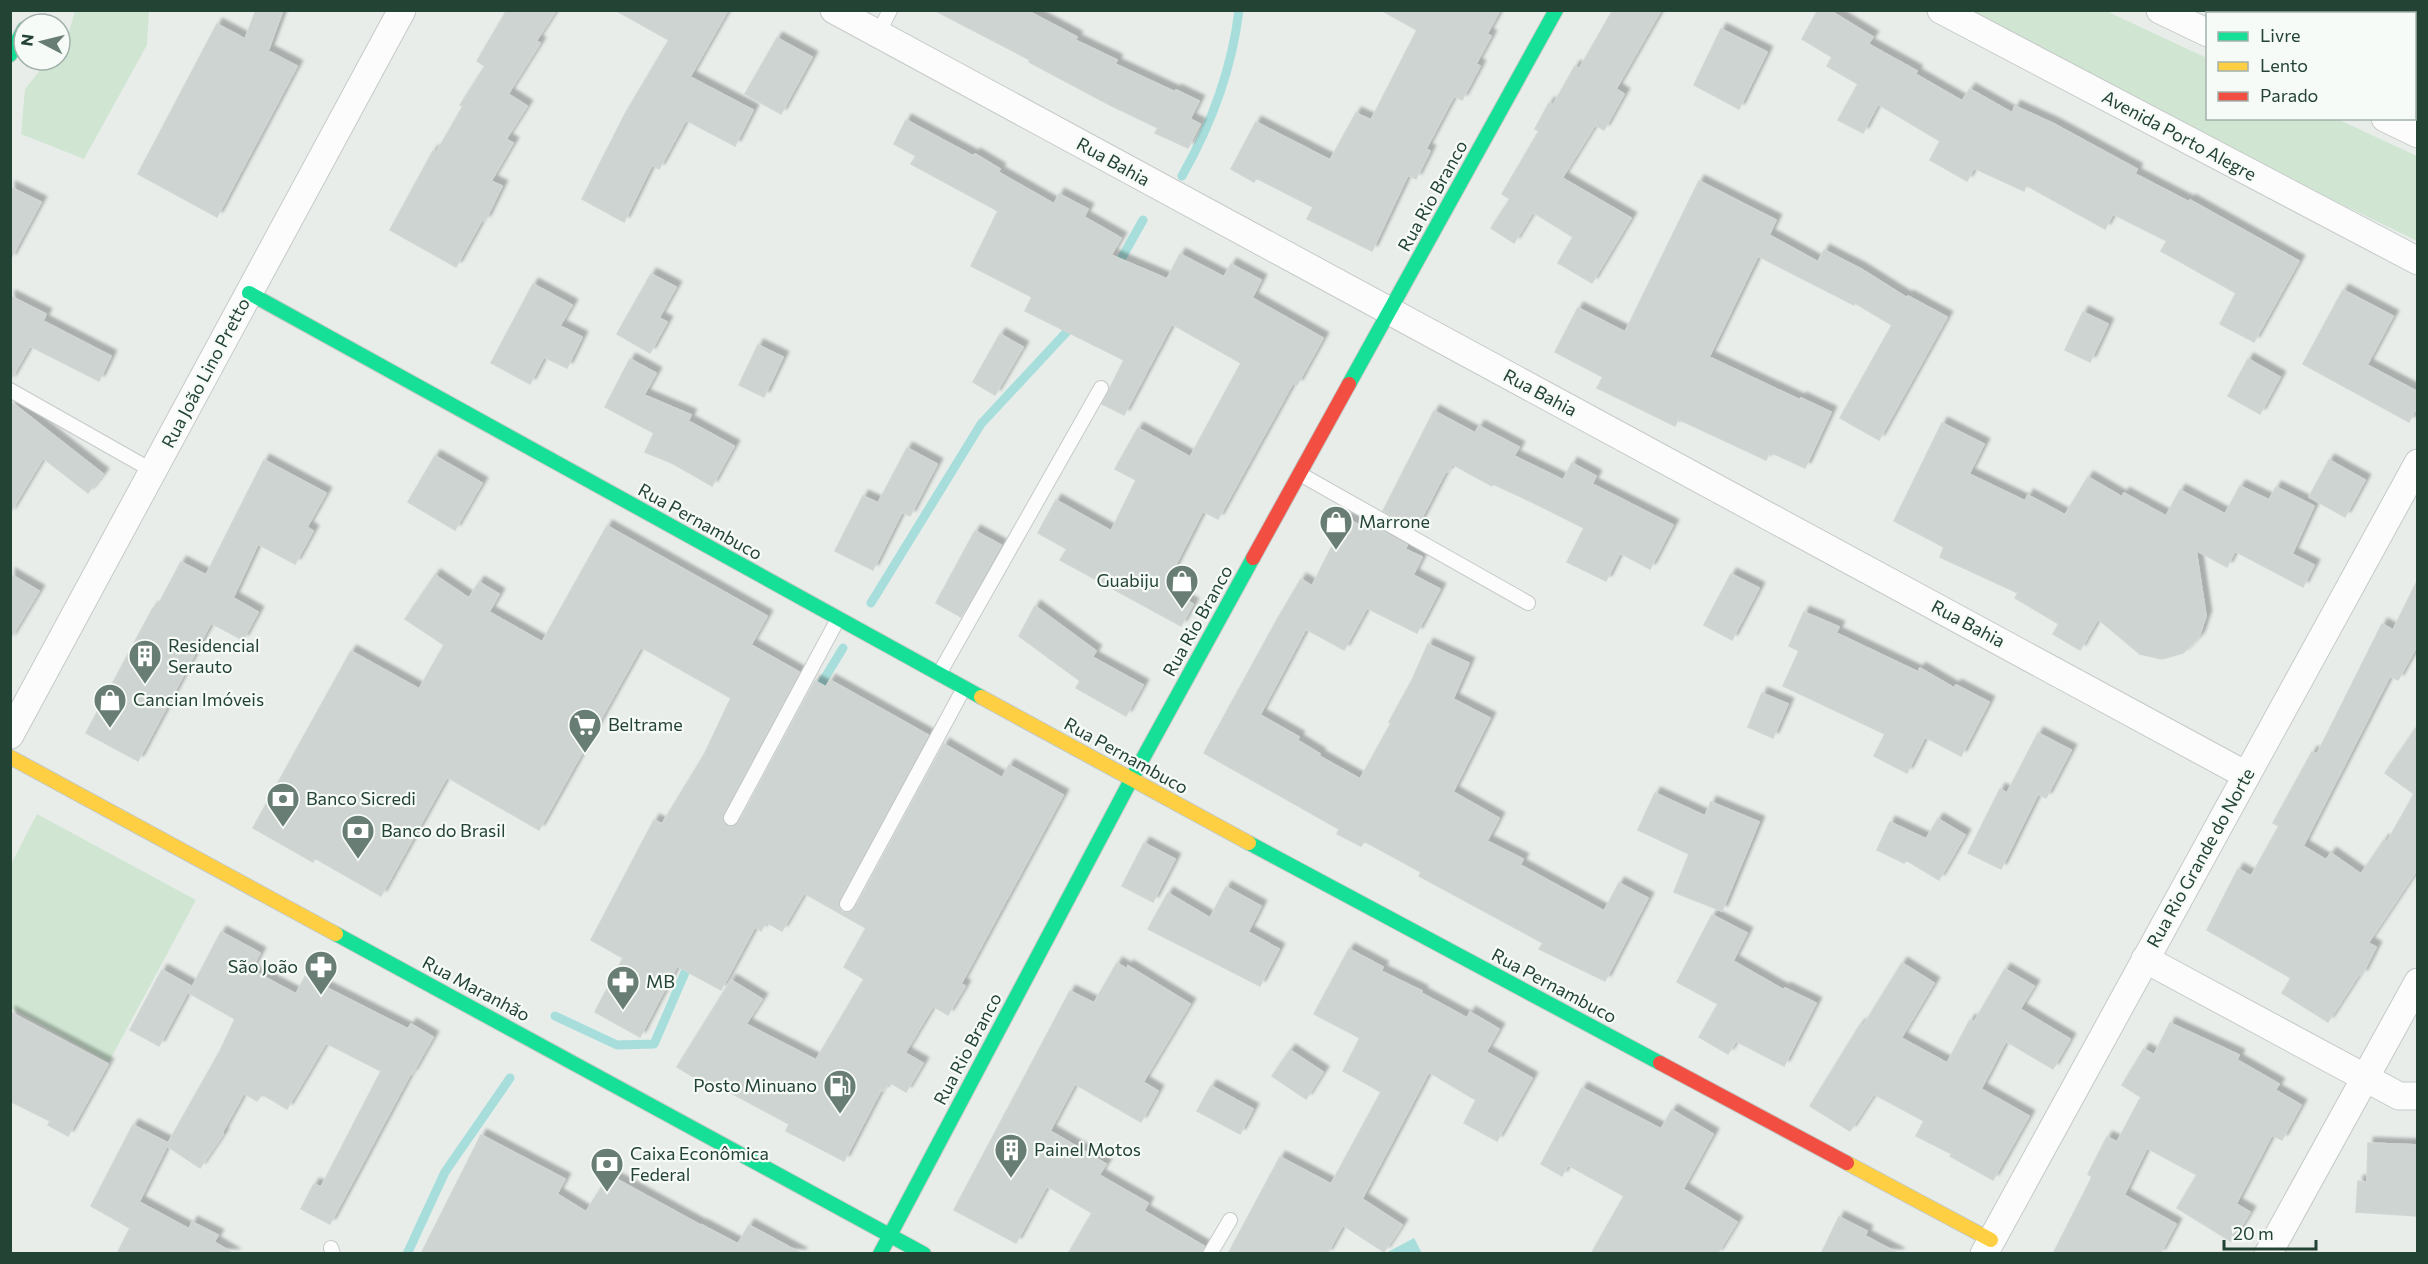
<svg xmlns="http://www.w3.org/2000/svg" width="2428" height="1264" viewBox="0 0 2428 1264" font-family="Commissioner,sans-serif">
<defs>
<filter id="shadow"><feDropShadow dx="5.5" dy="-5.5" stdDeviation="1.5" flood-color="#0004"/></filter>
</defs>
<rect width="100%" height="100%" fill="#e8edea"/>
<path fill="#d0e6d3" d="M 75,11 L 149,11 L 147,45 L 84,159 L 21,134 L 25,89 L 48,60 L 60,60 L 60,46 L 68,35 Z
M 1969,11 L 2106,11 L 2207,58 L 2208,118 L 2337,119 L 2417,156 L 2417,241 L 2261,165 Z
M 37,814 L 196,900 L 109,1062 L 11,1008 L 11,864 Z"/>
<path fill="#a7dedb" d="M 1414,1238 L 1422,1253 L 1386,1253 Z"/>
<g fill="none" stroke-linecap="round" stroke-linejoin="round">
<path stroke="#a7dedb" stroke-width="9" d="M 1182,176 C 1211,125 1232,69 1239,10
M 1115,270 L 1143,220
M 871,603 L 981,424 L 1074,324
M 815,694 L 843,648
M 555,1016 L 617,1045 L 654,1044 L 690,961
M 407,1254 L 445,1172 L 510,1078"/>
</g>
<path fill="#ced4d1" stroke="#d0d6d3" stroke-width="1.5" filter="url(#shadow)" d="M 256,10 L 283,10 L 268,51 L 297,66 L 217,217 L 138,174 L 217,24 L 245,39 Z
M 507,10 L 556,10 L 536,41 L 540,43 L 508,94 L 527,106 L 506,139 L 513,143 L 491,181 L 502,186 L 485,221 L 482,220 L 456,267 L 390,230 L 433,151 L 436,153 L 463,106 L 460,105 L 485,66 L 477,61 Z
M 615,10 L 728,10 L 690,77 L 753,110 L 735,146 L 686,120 L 659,169 L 652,165 L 624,222 L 582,199 L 625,114 L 669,40 Z
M 934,10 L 1026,10 L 1077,37 L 1075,40 L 1117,60 L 1115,64 L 1175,92 L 1176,90 L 1199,101 L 1190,119 L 1200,124 L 1188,148 L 1155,133 L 1158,128 L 1110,105 L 1029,62 L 1030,60 Z
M 1381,10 L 1500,10 L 1487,34 L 1491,36 L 1476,64 L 1480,66 L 1462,100 L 1454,96 L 1426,149 L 1430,151 L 1416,179 L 1408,175 L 1372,251 L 1307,219 L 1313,207 L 1256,178 L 1254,182 L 1231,169 L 1256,122 L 1330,160 L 1356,113 L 1371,120 L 1417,30 Z
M 1613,10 L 1661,10 L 1616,89 L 1624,94 L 1604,130 L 1595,125 L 1562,178 L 1631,218 L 1592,283 L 1558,263 L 1573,237 L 1533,212 L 1514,243 L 1491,228 L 1510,199 L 1502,194 L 1539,131 L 1535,129 L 1549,103 L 1553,105 L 1575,66 L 1579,69 Z
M 1818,10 L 1829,10 L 1873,37 L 1868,44 L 1917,71 L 1915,74 L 1962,101 L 1970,89 L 2012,113 L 2015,106 L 2054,124 L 2137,169 L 2135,174 L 2189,202 L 2190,200 L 2299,261 L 2254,342 L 2220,324 L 2236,293 L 2161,251 L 2167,241 L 2113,214 L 2105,229 L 2026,185 L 2024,191 L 1974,168 L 1967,181 L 1930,160 L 1940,141 L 1878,104 L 1863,133 L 1838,120 L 1858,84 L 1827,66 L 1832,57 L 1802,39 Z
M 1721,29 L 1767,52 L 1739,109 L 1694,85 Z
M 777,38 L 812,57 L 781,114 L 745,94 Z
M 906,120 L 973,156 L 975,154 L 1000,169 L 998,172 L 1054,204 L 1059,194 L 1088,209 L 1084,217 L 1121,238 L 1111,255 L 1167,279 L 1180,254 L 1224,277 L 1231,264 L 1261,280 L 1252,298 L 1323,338 L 1297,385 L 1293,383 L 1218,519 L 1203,511 L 1164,588 L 1193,604 L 1181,626 L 1060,560 L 1067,549 L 1038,533 L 1056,500 L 1111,531 L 1136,480 L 1115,469 L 1138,428 L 1190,457 L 1241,363 L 1172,324 L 1124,415 L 1102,404 L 1124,360 L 1025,311 L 1032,297 L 971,266 L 998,211 L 911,164 L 916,156 L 894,144 Z
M 1699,181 L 1776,220 L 1769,235 L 1818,262 L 1824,250 L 1861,269 L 1907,298 L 1908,296 L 1947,317 L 1879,440 L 1840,418 L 1892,325 L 1855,303 L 1854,305 L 1758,256 L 1709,357 L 1800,400 L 1801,398 L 1831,412 L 1805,468 L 1770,452 L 1766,460 L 1678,419 L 1675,426 L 1597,388 L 1603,377 L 1555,352 L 1578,308 L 1625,332 Z
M 10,187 L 41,202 L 10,260 Z
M 651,274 L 676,287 L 659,318 L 667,322 L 650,353 L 617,334 Z
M 533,284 L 572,305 L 560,326 L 582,337 L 567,368 L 544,357 L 530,384 L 491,363 Z
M 2343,290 L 2393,316 L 2367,365 L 2418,392 L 2418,405 L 2409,422 L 2303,364 Z
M 10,296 L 46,314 L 43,321 L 111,356 L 99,381 L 30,346 L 10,381 Z
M 2083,312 L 2108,324 L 2090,362 L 2065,350 Z
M 1000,334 L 1023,347 L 995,395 L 973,382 Z
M 758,345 L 783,357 L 764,397 L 739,385 Z
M 630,359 L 656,373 L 644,395 L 691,415 L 688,421 L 734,446 L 712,486 L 672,463 L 645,452 L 654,433 L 605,407 Z
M 2248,359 L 2280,377 L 2260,414 L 2228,396 Z
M 10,401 L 103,474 L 88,493 L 43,458 L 10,513 Z
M 1434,411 L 1475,433 L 1479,426 L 1519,447 L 1514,456 L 1563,480 L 1572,463 L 1596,476 L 1592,484 L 1673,525 L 1650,569 L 1620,553 L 1606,581 L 1567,562 L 1584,528 L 1534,503 L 1493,484 L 1492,486 L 1452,464 L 1448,472 L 1446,471 L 1416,529 L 1383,511 Z
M 1942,423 L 1984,444 L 1969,474 L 2025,501 L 2028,495 L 2065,515 L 2088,477 L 2122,497 L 2124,493 L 2166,516 L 2180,490 L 2225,514 L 2240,486 L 2269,500 L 2276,487 L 2314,506 L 2292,554 L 2314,565 L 2303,587 L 2235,551 L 2227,567 L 2196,550 L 2206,616 L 2199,637 L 2183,653 L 2162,659 L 2140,654 L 2098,619 L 2080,650 L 2053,634 L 2059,624 L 2015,598 L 2018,593 L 1940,557 L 1944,547 L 1894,521 Z
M 907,448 L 937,464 L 910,516 L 902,512 L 873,570 L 835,551 L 863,496 L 878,503 Z
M 435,456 L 482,483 L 455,530 L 408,502 Z
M 264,460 L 326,493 L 307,527 L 313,531 L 295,564 L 258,544 L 233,598 L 258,612 L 243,640 L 211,623 L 138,761 L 86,733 L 153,608 L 156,609 L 181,562 L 206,575 Z
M 2329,460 L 2365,480 L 2345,517 L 2309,497 Z
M 1346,518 L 1372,532 L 1375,527 L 1407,545 L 1405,549 L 1422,557 L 1413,575 L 1440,589 L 1417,633 L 1367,608 L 1344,650 L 1306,629 L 1260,715 L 1299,737 L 1297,740 L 1320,754 L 1319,756 L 1360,779 L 1391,723 L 1389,722 L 1412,680 L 1428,644 L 1469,663 L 1453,699 L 1490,718 L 1453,792 L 1499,818 L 1487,841 L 1523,859 L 1520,865 L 1604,911 L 1619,883 L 1648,898 L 1605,981 L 1539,949 L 1543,943 L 1419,876 L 1421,872 L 1364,841 L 1361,846 L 1337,834 L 1339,829 L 1204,753 L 1278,618 L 1301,579 L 1312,586 Z
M 607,526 L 767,616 L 751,645 L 799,672 L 723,814 L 722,819 L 726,826 L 732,827 L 739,822 L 815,681 L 826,687 L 830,680 L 928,735 L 839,900 L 838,905 L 842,912 L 848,913 L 855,908 L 944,744 L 1002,778 L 1009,765 L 1063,795 L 961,984 L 965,986 L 948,1015 L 933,1006 L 905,1053 L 923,1063 L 906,1092 L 889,1082 L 883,1091 L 881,1090 L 844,1161 L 786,1131 L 789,1124 L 718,1086 L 715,1090 L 677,1067 L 731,980 L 762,999 L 746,1024 L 816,1060 L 864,979 L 844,967 L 866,928 L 804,893 L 782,931 L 766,922 L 761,931 L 755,927 L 721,990 L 677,966 L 640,1037 L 595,1012 L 623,958 L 591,940 L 654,820 L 662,824 L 704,755 L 731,698 L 641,647 L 539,830 L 447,777 L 381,896 L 315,858 L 313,862 L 253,828 L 351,651 L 419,689 L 444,645 L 405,619 L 435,575 L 469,598 L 479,582 L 499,594 L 489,612 L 542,642 Z
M 975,531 L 1001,545 L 961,617 L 936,603 Z
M 10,574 L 39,591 L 10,639 Z
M 1731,574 L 1759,588 L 1732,640 L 1704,625 Z
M 2418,579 L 2418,644 L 2398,680 L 2390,676 L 2303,846 L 2326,860 L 2331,853 L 2361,874 L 2384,840 L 2387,842 L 2414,794 L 2385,773 L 2418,725 L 2418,868 L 2368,943 L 2376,947 L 2362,975 L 2359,974 L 2328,1022 L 2282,993 L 2291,978 L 2207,930 L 2238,869 L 2251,876 L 2279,826 L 2273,823 L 2312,752 L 2317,754 L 2382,624 L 2393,630 Z
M 1035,606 L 1096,651 L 1092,657 L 1143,685 L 1126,716 L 1076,688 L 1080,681 L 1019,636 Z
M 1804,612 L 1839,627 L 1836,633 L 1918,672 L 1920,668 L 1954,688 L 1956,685 L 1989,702 L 1961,756 L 1925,737 L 1907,773 L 1874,756 L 1885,734 L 1783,686 L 1799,651 L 1789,646 Z
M 1762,693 L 1788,704 L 1773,738 L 1748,727 Z
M 2038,733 L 2071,750 L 2046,798 L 2038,794 L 2001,869 L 1968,853 L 2000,789 L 2007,793 Z
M 1655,793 L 1705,816 L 1711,802 L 1759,822 L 1722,911 L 1674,892 L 1689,854 L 1638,830 Z
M 1938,819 L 1965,835 L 1939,880 L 1906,860 L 1904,863 L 1877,850 L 1890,822 L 1926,839 Z
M 1144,843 L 1175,859 L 1153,902 L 1122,886 Z
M 1226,887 L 1261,906 L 1248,932 L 1279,949 L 1260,986 L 1148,929 L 1168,893 L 1210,918 Z
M 1712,915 L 1747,933 L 1733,961 L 1784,990 L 1785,988 L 1816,1003 L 1784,1066 L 1736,1041 L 1728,1054 L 1699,1037 L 1718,1004 L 1677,982 Z
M 221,932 L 260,953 L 251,970 L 296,994 L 305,977 L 408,1029 L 411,1024 L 433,1037 L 412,1074 L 411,1073 L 330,1224 L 301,1209 L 314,1184 L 321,1187 L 381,1071 L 326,1043 L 287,1109 L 262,1094 L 257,1101 L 244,1093 L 222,1133 L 223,1134 L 200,1168 L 167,1146 L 139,1202 L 189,1229 L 192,1222 L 218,1235 L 214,1242 L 234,1254 L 117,1254 L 130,1228 L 91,1206 L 133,1125 L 168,1143 L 220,1051 L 235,1019 L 189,993 Z
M 1349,949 L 1383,967 L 1381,971 L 1422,991 L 1421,993 L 1467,1018 L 1470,1012 L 1499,1029 L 1486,1052 L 1532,1078 L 1497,1141 L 1464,1123 L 1476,1100 L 1429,1072 L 1362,1199 L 1402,1225 L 1384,1252 L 1343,1225 L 1327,1254 L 1228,1254 L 1280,1157 L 1331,1184 L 1381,1092 L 1343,1071 L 1360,1038 L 1314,1014 Z
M 1117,963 L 1127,969 L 1128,966 L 1190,1004 L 1143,1082 L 1158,1091 L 1141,1122 L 1075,1084 L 1050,1131 L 1106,1164 L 1099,1175 L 1148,1203 L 1144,1211 L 1204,1246 L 1201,1254 L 1068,1254 L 1092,1213 L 1047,1186 L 1016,1243 L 954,1210 L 1070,991 L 1094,1003 Z
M 1902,963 L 1934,983 L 1901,1038 L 1947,1063 L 1970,1020 L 1974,1022 L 2005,969 L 2034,986 L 2020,1009 L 2070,1039 L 2053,1069 L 2006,1041 L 1981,1089 L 2029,1116 L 1993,1180 L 1950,1156 L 1952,1154 L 1916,1136 L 1924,1121 L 1874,1094 L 1850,1131 L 1810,1106 L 1860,1025 L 1863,1026 Z
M 162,970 L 191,986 L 159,1046 L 130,1030 Z
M 10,1012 L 108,1064 L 68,1136 L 48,1125 L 50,1121 L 10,1101 Z
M 2170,1023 L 2239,1055 L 2237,1060 L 2279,1084 L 2275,1090 L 2301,1105 L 2282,1140 L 2272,1135 L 2236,1204 L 2250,1212 L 2232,1242 L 2177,1208 L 2197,1175 L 2147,1148 L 2124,1195 L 2176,1224 L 2160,1254 L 2053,1254 L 2092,1177 L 2088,1174 L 2107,1137 L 2117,1142 L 2141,1097 L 2122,1085 L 2144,1049 L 2154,1055 Z
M 1290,1050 L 1323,1072 L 1306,1099 L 1272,1076 Z
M 1211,1086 L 1253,1109 L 1240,1134 L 1197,1111 Z
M 1582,1088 L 1661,1129 L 1672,1110 L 1713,1134 L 1683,1189 L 1737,1222 L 1717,1254 L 1591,1254 L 1624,1196 L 1568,1165 L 1562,1176 L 1541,1164 Z
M 481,1135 L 565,1179 L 557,1194 L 586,1212 L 609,1175 L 702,1226 L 702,1225 L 738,1244 L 749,1225 L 802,1254 L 421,1254 Z
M 2368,1143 L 2418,1145 L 2418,1216 L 2356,1212 L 2358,1181 L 2367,1182 Z
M 1839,1217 L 1867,1231 L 1865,1236 L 1899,1254 L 1821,1254 Z"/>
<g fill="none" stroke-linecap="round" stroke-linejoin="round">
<g stroke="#c5cac7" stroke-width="16">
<path id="lane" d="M 878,34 L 890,10
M 10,390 L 153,471
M 1300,474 L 1528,603
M 939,674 L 1101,388
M 731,818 L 838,619
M 847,904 L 964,688
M 331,1248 L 333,1254
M 1210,1254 L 1230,1220"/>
</g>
<g stroke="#c5cac7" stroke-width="29">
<path id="street" d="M 834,10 L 2246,775
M 1941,10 L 2418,261
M 2160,10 L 2208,33
M 2385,118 L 2418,134
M 10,735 L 402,10
M 2145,959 L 2399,1096 L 2418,1096
M 1984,1254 L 2418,463
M 2268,1254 L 2418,982"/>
</g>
<g stroke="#c1c9c5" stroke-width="16">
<path id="fast" d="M 10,55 L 24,29
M 249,293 L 981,697
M 1349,384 L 1556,10
M 1249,843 L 1660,1063
M 336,934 L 924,1254
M 880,1254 L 1131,780 L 1253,558"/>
</g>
<g stroke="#c1c9c5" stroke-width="16">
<path id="slow" d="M 981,697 L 1249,843
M 10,757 L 336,934
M 1847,1163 L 1991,1240"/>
</g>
<g stroke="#c1c9c5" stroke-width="16">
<path id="jam" d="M 1253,558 L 1349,384
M 1660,1063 L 1847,1163"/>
</g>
<use href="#lane" stroke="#fcfcfc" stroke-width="14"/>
<use href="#street" stroke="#fcfcfc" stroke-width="27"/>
<use href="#fast" stroke="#16e098" stroke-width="14"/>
<use href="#slow" stroke="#ffcf43" stroke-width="14"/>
<use href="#jam" stroke="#f24e42" stroke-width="14"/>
</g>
<defs>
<g id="shop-pin" transform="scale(1.725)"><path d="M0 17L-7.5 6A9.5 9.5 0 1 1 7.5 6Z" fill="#687e74" stroke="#f7fbf8"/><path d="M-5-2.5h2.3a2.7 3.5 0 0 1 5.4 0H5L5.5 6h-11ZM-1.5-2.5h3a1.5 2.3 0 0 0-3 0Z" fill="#fff"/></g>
<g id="building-pin" transform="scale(1.725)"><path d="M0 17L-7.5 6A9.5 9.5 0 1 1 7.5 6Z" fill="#687e74" stroke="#f7fbf8"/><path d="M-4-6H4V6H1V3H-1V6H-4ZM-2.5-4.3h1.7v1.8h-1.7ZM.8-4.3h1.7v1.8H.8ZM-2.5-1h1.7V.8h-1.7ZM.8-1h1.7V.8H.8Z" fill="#fff"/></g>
<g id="supermarket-pin" transform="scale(1.725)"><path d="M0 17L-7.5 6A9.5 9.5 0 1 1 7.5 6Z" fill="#687e74" stroke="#f7fbf8"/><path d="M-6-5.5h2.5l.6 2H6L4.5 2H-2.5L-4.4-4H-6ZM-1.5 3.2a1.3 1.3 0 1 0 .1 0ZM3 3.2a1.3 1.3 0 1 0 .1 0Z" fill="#fff"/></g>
<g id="bank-pin" transform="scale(1.725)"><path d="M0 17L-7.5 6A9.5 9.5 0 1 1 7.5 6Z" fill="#687e74" stroke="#f7fbf8"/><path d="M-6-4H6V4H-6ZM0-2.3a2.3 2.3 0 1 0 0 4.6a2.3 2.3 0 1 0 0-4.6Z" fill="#fff"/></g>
<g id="pharmacy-pin" transform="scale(1.725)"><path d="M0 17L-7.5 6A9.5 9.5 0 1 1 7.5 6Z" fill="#687e74" stroke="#f7fbf8"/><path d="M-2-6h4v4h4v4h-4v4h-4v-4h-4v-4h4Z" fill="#fff"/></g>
<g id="fuel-pin" transform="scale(1.725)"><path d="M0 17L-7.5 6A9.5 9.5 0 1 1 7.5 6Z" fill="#687e74" stroke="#f7fbf8"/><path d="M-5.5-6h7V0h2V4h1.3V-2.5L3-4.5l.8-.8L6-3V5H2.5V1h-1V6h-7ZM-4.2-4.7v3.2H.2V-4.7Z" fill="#fff"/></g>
</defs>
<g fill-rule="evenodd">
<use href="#shop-pin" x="1336" y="522"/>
<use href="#shop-pin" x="1182" y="581"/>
<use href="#building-pin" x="145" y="656"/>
<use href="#shop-pin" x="110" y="700"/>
<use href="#supermarket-pin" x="585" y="725"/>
<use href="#bank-pin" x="283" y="799"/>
<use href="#bank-pin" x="358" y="831"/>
<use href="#pharmacy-pin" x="321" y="967"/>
<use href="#pharmacy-pin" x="623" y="982"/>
<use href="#fuel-pin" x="840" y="1086"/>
<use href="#building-pin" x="1011" y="1150"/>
<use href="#bank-pin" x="607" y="1164"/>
</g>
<g text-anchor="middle" stroke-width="4.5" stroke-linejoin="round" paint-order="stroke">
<g font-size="18" fill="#234334" stroke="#f7fbf8">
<text transform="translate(2179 136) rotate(28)" y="6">Avenida Porto Alegre</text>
<text transform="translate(1113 162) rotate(29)" y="6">Rua Bahia</text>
<text transform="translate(1433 196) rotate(-61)" y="6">Rua Rio Branco</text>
<text transform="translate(206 373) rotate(-62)" y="6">Rua João Lino Pretto</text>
<text transform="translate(1540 393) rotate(28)" y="6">Rua Bahia</text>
<text transform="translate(700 522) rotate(29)" y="6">Rua Pernambuco</text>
<text transform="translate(1198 621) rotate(-61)" y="6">Rua Rio Branco</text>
<text transform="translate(1968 624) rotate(28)" y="6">Rua Bahia</text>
<text transform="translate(1126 756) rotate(29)" y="6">Rua Pernambuco</text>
<text transform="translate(2201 858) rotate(-61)" y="6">Rua Rio Grande do Norte</text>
<text transform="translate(1554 986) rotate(28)" y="6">Rua Pernambuco</text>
<text transform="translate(476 989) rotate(28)" y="6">Rua Maranhão</text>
<text transform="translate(968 1049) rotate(-62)" y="6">Rua Rio Branco</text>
</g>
<g font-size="18" fill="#234334" stroke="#f7fbf8" text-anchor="start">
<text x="1359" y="528">Marrone</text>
<text x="1159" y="587" text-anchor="end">Guabiju</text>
<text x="168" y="652">Residencial<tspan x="168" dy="21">Serauto</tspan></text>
<text x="133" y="706">Cancian Imóveis</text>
<text x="608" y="731">Beltrame</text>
<text x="306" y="805">Banco Sicredi</text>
<text x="381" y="837">Banco do Brasil</text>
<text x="298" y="973" text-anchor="end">São João</text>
<text x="646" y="988">MB</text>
<text x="817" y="1092" text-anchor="end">Posto Minuano</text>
<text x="1034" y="1156">Painel Motos</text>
<text x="630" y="1160">Caixa Econômica<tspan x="630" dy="21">Federal</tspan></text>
</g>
</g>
<rect width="2428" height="1264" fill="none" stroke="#234334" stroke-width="24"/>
<rect x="2206" y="12" width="210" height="108" fill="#f7fbf8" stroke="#a2b1aa" stroke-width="1.5"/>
<rect x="2218" y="32" width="30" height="9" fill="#16e098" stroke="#a2b1aa" stroke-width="1.5"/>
<text x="2260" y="42" font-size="18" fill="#234334">Livre</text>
<rect x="2218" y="62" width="30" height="9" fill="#ffcf43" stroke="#a2b1aa" stroke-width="1.5"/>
<text x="2260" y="72" font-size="18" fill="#234334">Lento</text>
<rect x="2218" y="92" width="30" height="9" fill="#f24e42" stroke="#a2b1aa" stroke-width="1.5"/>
<text x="2260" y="102" font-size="18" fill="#234334">Parado</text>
<g transform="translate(42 42) rotate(277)"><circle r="28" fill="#f7fbf8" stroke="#a2b1aa" stroke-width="1.5"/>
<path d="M0-4.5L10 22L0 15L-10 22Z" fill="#687e74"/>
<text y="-9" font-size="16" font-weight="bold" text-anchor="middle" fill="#234334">N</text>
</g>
<path d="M2224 1240v9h92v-9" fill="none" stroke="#234334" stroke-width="3"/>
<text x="2233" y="1240" font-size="18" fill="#234334" stroke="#f7fbf8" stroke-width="4.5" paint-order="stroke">20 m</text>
</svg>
